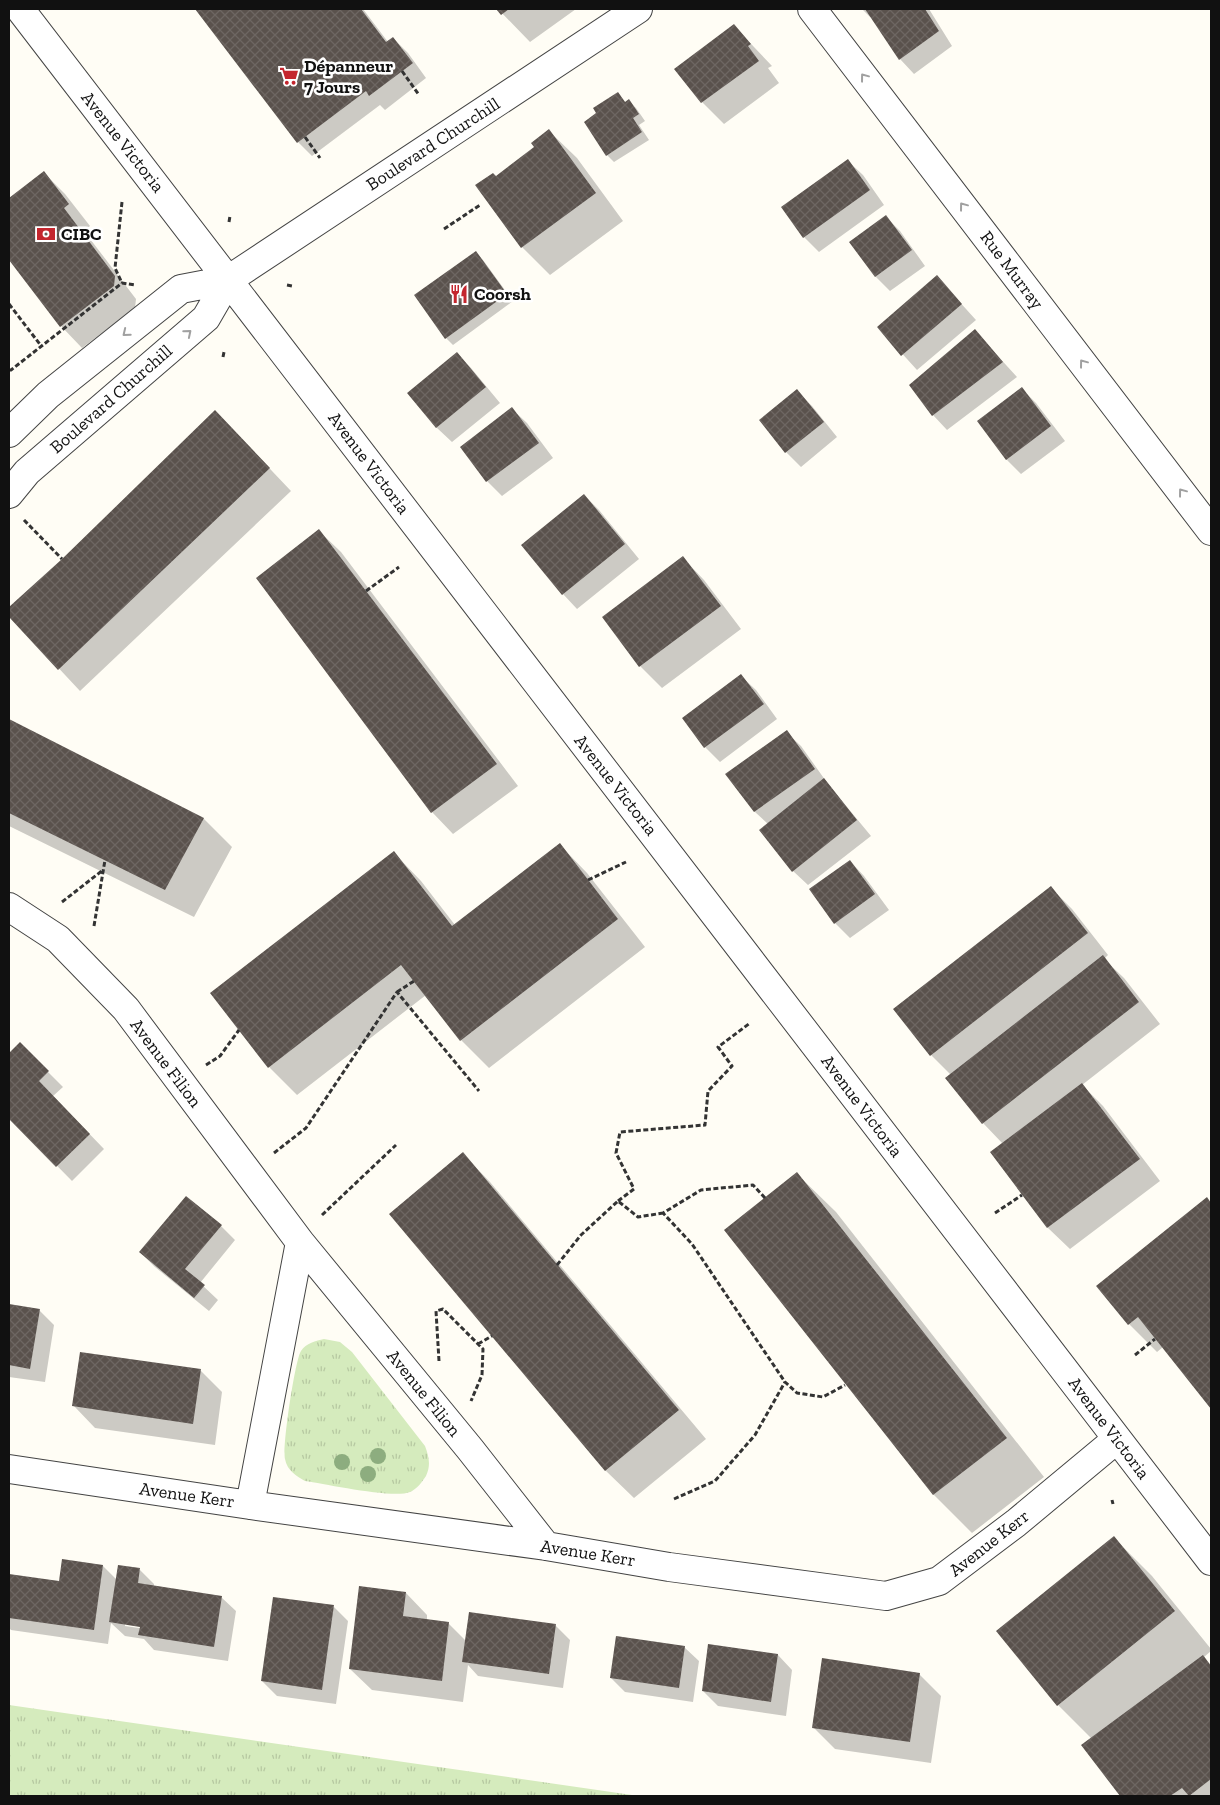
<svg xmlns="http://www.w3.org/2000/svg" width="1220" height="1805" viewBox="0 0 1220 1805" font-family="'Zilla Slab',serif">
<defs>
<pattern id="grass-tufts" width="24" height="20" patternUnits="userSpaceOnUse" patternTransform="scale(1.25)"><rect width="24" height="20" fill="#d5ebbd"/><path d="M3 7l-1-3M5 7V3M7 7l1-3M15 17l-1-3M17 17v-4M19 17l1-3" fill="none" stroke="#b6c8a1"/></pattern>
<pattern id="building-cross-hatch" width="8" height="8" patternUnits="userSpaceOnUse" patternTransform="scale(1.25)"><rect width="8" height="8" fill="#5a524d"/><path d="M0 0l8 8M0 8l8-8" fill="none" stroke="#6d6662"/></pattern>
</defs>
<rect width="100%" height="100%" fill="#fffdf5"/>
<path fill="url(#grass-tufts)" d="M 324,1339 L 340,1342 L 352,1352 L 425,1446 C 429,1457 431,1465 426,1476 C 422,1482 417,1489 410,1492 C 394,1499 326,1484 305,1481 C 296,1476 287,1470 285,1459 C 282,1448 295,1360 301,1351 C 306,1343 316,1341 324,1339 Z
M 9,1705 L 639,1796 L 9,1796 Z"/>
<path fill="#0003" fill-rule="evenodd" d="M 196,9 L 363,9 L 388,42 L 393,38 L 408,53 L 426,78 L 385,110 L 380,105 L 312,156 L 298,142 Z
M 498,9 L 576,9 L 530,42 Z
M 862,9 L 929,9 L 952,46 L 914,74 L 900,59 L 871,16 L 870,17 Z
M 734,26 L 772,66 L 768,68 L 779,83 L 724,124 L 702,102 L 675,69 Z
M 618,93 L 626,103 L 629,101 L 636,108 L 645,121 L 639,125 L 649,140 L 614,162 L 607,155 L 585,122 L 598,113 Z
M 549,131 L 577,158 L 623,221 L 550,275 L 522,247 L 477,186 L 496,177 L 536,147 Z
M 848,161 L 863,175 L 884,205 L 819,252 L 804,237 L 783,208 Z
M 44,173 L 65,194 L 90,226 L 84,231 L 136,299 L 135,308 L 82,348 L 61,326 L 9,258 L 9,199 Z
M 886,217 L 900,231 L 925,266 L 890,291 L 876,277 L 850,242 Z
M 476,253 L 483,260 L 513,301 L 453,345 L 446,338 Z
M 937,277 L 976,320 L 917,370 L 878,327 Z
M 975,331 L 1017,377 L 947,430 L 933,415 L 910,385 Z
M 457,353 L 471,368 L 500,403 L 452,442 L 437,428 L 408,393 Z
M 1022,389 L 1036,403 L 1065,441 L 1021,474 L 1007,460 L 978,421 Z
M 797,391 L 812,406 L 837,437 L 801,467 L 786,452 L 761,420 Z
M 512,409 L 527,423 L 553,458 L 502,496 L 487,481 L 462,447 Z
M 236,433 L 291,491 L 80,691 L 9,615 L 9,609 L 62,560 Z
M 584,495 L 599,510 L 639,559 L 577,609 L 563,594 Z
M 319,531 L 341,552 L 518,786 L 453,834 L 432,812 Z
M 683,558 L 704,580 L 741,629 L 662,688 L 640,666 L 603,617 Z
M 741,676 L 756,690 L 777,719 L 720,762 L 705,747 L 684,718 Z
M 9,721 L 204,819 L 232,847 L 194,917 L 9,826 Z
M 786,732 L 801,746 L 828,784 L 871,836 L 808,885 L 793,871 L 768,824 L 755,812 L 727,774 Z
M 560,845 L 587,873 L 645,947 L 489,1068 L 461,1040 L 426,995 L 297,1095 L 269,1067 L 394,853 L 421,881 L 455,925 Z
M 850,861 L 864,876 L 889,910 L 850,938 L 835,923 L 811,890 Z
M 1051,888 L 1072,909 L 1108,955 L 1104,959 L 1124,978 L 1160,1024 L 1082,1085 L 1103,1106 L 1160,1181 L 1070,1249 L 1048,1228 L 991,1153 L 1003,1144 L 983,1123 L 951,1075 L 931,1055 Z
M 20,1044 L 63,1087 L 53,1096 L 104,1149 L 72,1181 L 9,1117 L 9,1054 Z
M 463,1154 L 490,1182 L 706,1439 L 634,1498 L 606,1471 L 391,1214 Z
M 797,1174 L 836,1212 L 1044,1477 L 972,1533 L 934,1495 L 725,1230 Z
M 1207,1199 L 1211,1204 L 1211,1407 L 1163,1347 L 1157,1352 L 1129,1324 L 1098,1286 Z
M 221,1226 L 235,1240 L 200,1283 L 218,1300 L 209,1311 L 155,1267 L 140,1252 Z
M 9,1305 L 39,1310 L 54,1325 L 45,1382 L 9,1377 Z
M 81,1353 L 201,1371 L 222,1392 L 215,1445 L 95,1428 L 74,1406 Z
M 1114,1538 L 1152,1576 L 1211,1649 L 1211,1651 L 1204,1657 L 1211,1665 L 1211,1796 L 1122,1796 L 1083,1745 L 1092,1739 L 1058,1705 Z
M 103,1566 L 117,1580 L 140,1570 L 154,1584 L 154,1587 L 221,1597 L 236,1611 L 228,1661 L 154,1650 L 144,1639 L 125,1636 L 111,1623 L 108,1644 L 11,1630 L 9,1628 L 9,1575 L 60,1583 ZM 125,1623 L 146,1627 L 146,1629 L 125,1626 Z
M 406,1593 L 427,1615 L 427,1620 L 448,1623 L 466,1641 L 555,1625 L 570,1640 L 563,1688 L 478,1676 L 468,1665 L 463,1702 L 372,1690 L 350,1669 Z
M 334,1607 L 348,1621 L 336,1704 L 277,1696 L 262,1681 Z
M 684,1647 L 699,1661 L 693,1702 L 625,1692 L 611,1678 Z
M 778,1655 L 792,1670 L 786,1716 L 718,1706 L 703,1691 Z
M 919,1674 L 941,1696 L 931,1763 L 835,1749 L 813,1727 Z"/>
<path fill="url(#building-cross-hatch)" d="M 195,9 L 361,9 L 386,42 L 393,37 L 413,63 L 369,96 L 366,91 L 297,143 Z
M 496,9 L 509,9 L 501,15 Z
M 865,9 L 925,9 L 939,31 L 899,60 Z
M 734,24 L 751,44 L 748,46 L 759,61 L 701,103 L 674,69 Z
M 618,92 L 625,102 L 629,99 L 639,114 L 633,118 L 642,132 L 606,156 L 584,122 L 596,113 L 593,108 Z
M 549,129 L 596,193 L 521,248 L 475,185 L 493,173 L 496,176 L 534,147 L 531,143 Z
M 848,159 L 870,190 L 803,238 L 781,207 Z
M 44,171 L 69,204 L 64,208 L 115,276 L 114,286 L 60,327 L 9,260 L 9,198 Z
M 886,215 L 912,250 L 875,277 L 849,242 Z
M 476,251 L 507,294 L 445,339 L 414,295 Z
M 937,275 L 962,304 L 901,356 L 877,327 Z
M 975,329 L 1003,362 L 932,416 L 909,385 Z
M 457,352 L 486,387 L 436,428 L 407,393 Z
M 1022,387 L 1051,426 L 1006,460 L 977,421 Z
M 797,389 L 824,422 L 785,453 L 759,420 Z
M 512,407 L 539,443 L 486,482 L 460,447 Z
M 215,410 L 270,468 L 58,670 L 9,617 L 9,607 L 62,559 Z
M 584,494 L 625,544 L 562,595 L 521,545 Z
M 319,529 L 497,764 L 431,813 L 256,578 Z
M 683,556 L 721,606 L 639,667 L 602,617 Z
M 741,674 L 764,704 L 704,748 L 682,718 Z
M 9,719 L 204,818 L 165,890 L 9,813 Z
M 787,730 L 815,769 L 754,812 L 725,774 Z
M 824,778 L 857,820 L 792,872 L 759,830 Z
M 560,843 L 618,919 L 460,1041 L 401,965 L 268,1068 L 210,993 L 394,851 L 452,926 Z
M 850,860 L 875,894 L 834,924 L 809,889 Z
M 1051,886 L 1088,933 L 930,1056 L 893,1009 Z
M 1103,955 L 1139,1002 L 982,1124 L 945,1078 Z
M 20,1042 L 49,1071 L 39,1081 L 90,1134 L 56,1167 L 9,1119 L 9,1053 Z
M 1082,1083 L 1140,1159 L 1047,1228 L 990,1152 Z
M 463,1152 L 679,1410 L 605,1471 L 389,1214 Z
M 797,1172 L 1007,1438 L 933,1495 L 724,1230 Z
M 186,1196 L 222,1225 L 185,1269 L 205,1285 L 194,1298 L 139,1252 Z
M 1207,1197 L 1211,1203 L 1211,1409 L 1138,1317 L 1128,1325 L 1096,1286 Z
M 9,1304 L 40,1309 L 30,1369 L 9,1365 Z
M 80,1352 L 201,1369 L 193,1424 L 72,1406 Z
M 1114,1536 L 1175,1611 L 1057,1706 L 996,1631 Z
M 62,1559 L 103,1565 L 94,1630 L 9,1618 L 9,1574 L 59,1581 Z
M 118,1565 L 140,1568 L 138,1583 L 222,1596 L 214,1647 L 138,1635 L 140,1627 L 109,1622 Z
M 359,1586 L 406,1592 L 403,1616 L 449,1622 L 442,1681 L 349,1669 Z
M 273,1597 L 334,1605 L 322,1690 L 261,1681 Z
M 469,1612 L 556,1624 L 549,1674 L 462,1662 Z
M 616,1636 L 685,1646 L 679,1688 L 610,1678 Z
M 708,1644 L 778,1654 L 771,1702 L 702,1691 Z
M 1203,1655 L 1211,1666 L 1211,1779 L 1189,1796 L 1182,1788 L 1170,1796 L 1120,1796 L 1081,1745 Z
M 822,1658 L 920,1673 L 910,1742 L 812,1728 Z"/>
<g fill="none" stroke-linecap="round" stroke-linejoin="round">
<g stroke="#444" stroke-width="30">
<path id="minor" d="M 20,9 L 1211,1561
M 812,9 L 1211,531
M 9,433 L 48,395 L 181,289 L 228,280 L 638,9
M 9,494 L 27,472 L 206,318 L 228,280
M 9,907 L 58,939 L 126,1009 L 300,1242 L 470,1449 L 546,1546
M 9,1469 L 250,1505 L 546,1546 L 669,1567 L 886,1596 L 939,1581 L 1016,1523 L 1117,1439
M 250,1505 L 300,1242"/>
</g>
<path stroke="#333" stroke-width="3" stroke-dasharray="5 2.5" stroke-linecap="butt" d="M 402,71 L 419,95
M 305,137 L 320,158
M 122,202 L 115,268 L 122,283
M 229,222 L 230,216
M 444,229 L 480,205
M 287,285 L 292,286
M 9,304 L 42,347
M 223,357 L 224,352
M 9,370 L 11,370 L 122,283 L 135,285
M 24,520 L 62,559
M 366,591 L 399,567
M 588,880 L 626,862
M 62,902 L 103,870
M 94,926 L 105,860
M 397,992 L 414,981
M 206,1065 L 220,1056 L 239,1030
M 274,1153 L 306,1128 L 397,992 L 479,1091
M 765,1198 L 753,1185 L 701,1190 L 663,1213 L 692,1244 L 785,1382 L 797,1393 L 823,1397 L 845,1385
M 618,1201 L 634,1189 L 616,1153 L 620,1132 L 705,1125 L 708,1091 L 732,1066 L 718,1047 L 750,1023
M 995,1213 L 1022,1195
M 322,1215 L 396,1145
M 557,1265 L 581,1235 L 618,1201 L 638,1217 L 663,1213
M 478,1344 L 492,1336
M 1135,1355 L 1155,1339
M 439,1361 L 436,1311 L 443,1309 L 483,1349 L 482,1375 L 471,1401
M 674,1499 L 715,1481 L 755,1435 L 785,1382
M 1112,1500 L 1113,1504"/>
<use href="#minor" stroke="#fff" stroke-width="28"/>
</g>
<g fill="#8dad7f">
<circle cx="378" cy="1456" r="8"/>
<circle cx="342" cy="1462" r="8"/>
<circle cx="368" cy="1474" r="8"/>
</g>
<defs><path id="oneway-chevron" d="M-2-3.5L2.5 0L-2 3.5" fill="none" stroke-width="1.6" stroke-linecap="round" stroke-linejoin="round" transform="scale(1.25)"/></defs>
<g stroke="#a0a0a0">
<use href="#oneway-chevron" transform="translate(864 77) rotate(-127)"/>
<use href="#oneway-chevron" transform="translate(963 206) rotate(-127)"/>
<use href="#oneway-chevron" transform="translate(126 333) rotate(141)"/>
<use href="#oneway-chevron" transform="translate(188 333) rotate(-40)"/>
<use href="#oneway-chevron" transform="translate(1083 363) rotate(-127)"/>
<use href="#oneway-chevron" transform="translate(1182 492) rotate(-127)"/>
</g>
<defs>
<g id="supermarket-bare" transform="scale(1.5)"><path d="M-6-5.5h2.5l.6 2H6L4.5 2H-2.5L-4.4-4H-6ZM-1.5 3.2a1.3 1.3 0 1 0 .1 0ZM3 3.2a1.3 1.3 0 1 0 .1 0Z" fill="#c4262e" stroke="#fff" stroke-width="2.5" paint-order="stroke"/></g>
<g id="bank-bare" transform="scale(1.5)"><path d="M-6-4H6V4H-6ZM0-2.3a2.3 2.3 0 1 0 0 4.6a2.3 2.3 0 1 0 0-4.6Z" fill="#c4262e" stroke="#fff" stroke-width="2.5" paint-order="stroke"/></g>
<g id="restaurant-bare" transform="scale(1.5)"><path d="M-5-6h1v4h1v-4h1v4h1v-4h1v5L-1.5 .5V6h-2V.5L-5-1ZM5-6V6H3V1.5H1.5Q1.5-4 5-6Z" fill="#c4262e" stroke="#fff" stroke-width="2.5" paint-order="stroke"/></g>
</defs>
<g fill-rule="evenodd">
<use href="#supermarket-bare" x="289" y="76"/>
<use href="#bank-bare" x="46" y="234"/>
<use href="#restaurant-bare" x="459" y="294"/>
</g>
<g text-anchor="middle" stroke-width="5" stroke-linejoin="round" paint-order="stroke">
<g font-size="18" font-weight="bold" fill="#111" stroke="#fff" text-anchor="start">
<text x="304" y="72">Dépanneur<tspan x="304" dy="21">7 Jours</tspan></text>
<text x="61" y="240">CIBC</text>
<text x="474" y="300">Coorsh</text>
</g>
<g font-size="18" fill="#111" stroke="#fff">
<text transform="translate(123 142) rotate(52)" y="6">Avenue Victoria</text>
<text transform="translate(433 144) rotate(-33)" y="6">Boulevard Churchill</text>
<text transform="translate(1012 270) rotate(53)" y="6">Rue Murray</text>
<text transform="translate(111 399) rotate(-41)" y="6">Boulevard Churchill</text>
<text transform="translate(369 463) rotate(53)" y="6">Avenue Victoria</text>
<text transform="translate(616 785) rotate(52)" y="6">Avenue Victoria</text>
<text transform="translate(166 1063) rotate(53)" y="6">Avenue Filion</text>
<text transform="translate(862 1106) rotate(53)" y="6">Avenue Victoria</text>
<text transform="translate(424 1393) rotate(51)" y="6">Avenue Filion</text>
<text transform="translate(1109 1428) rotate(53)" y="6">Avenue Victoria</text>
<text transform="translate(187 1495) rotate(8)" y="6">Avenue Kerr</text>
<text transform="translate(989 1543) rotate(-38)" y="6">Avenue Kerr</text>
<text transform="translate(588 1553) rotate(9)" y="6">Avenue Kerr</text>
</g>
</g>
<rect width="1220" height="1805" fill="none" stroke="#111111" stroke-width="20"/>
</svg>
